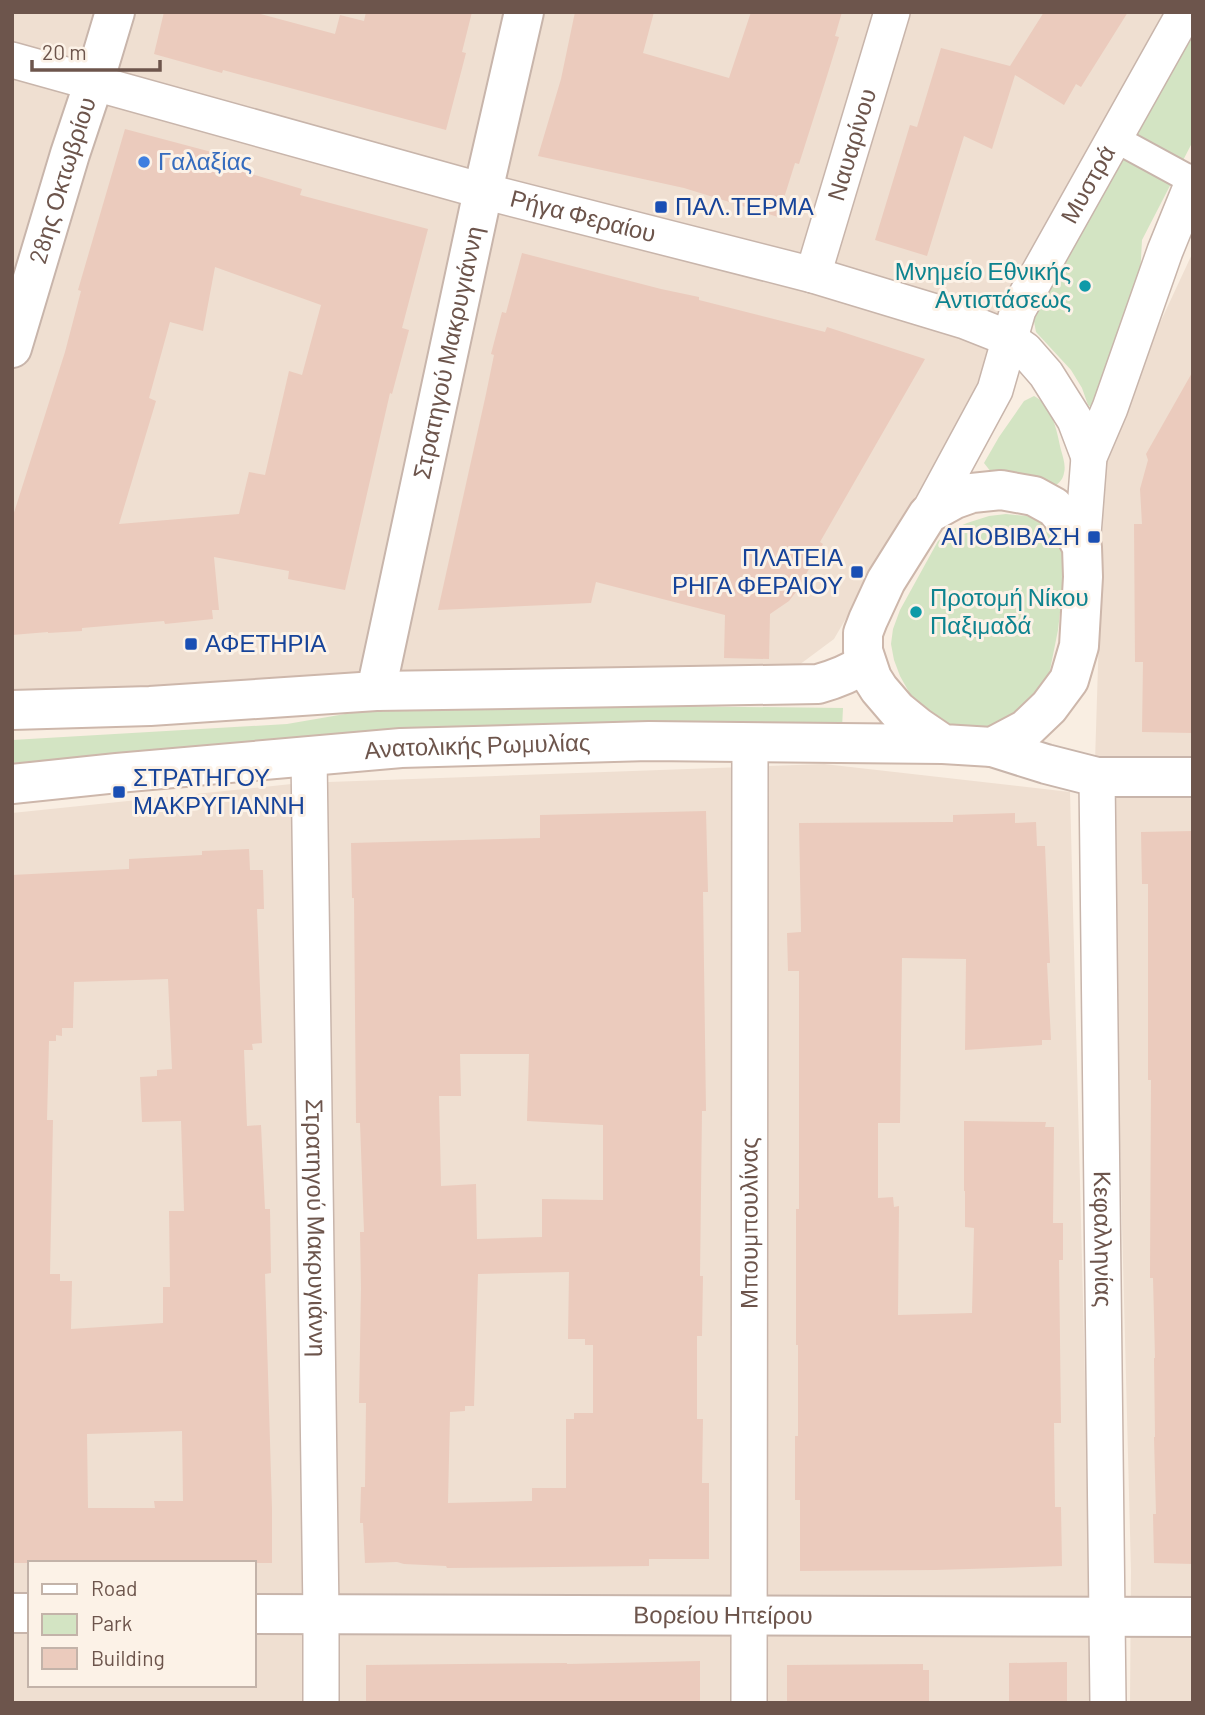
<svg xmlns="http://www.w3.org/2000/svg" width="1205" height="1715" viewBox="0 0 1205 1715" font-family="Barlow,sans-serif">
<rect width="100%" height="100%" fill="#f9eee2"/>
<path fill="#efdfd1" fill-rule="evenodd" d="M 12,12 L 1171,12 L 980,388 L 834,639 L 799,665 L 12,696 Z
M 1193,252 L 1193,762 L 1095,762 L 1105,441 Z
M 824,764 L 1070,792 L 1090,1573 L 1090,1703 L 12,1703 L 12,813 L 301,783 ZM 30,1563 L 254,1563 L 254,1685 L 30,1685 Z
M 1111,797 L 1193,798 L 1193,1703 L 1130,1703 L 1131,1571 Z"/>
<path fill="#d3e4c3" d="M 1193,31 L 1193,141 L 1142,240 L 1140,277 L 1095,410 L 1088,405 L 1082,388 L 1071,370 L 1036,332 L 1032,311 Z
M 1034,396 C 1053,406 1057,432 1061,450 C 1063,457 1066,466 1064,473 C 1063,479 1060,482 1055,486 L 991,472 L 984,463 L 999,437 L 1024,401 Z
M 1006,514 L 1027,516 L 1041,522 L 1049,528 L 1056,536 L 1063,550 L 1063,586 L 1058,630 L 1049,675 L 1028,708 L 1005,720 L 976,730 L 954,729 L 914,701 L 900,676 L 894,660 L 891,644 L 893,629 L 900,610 L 938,541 L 951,530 L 967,523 L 989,516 Z
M 571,705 L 843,708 L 842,728 L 640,722 L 359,736 L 12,763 L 12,740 L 287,724 L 374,709 Z"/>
<path fill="#ebcbbd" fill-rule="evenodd" d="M 164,12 L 253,12 L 335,34 L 340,15 L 364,21 L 366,12 L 472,12 L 462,52 L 466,53 L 446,130 L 223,70 L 222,73 L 154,54 Z
M 575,12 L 654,12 L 643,53 L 729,78 L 751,12 L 842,12 L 835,36 L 839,37 L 827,76 L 799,164 L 795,163 L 778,217 L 684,188 L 538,156 L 561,79 Z
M 1044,12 L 1128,12 L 1081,87 L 1076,84 L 1064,105 L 1015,75 L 992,149 L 964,136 L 927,256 L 875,240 L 910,125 L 917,127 L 941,48 L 1010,66 Z
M 125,129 L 219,154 L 218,164 L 302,189 L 300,195 L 428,229 L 402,328 L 409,330 L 392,394 L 390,393 L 345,590 L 288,579 L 289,571 L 214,557 L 219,610 L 212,610 L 213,619 L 165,624 L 164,621 L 82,628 L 82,631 L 48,633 L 48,632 L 12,635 L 12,519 L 65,352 L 81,291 L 78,290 ZM 215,267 L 321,305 L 302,375 L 289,371 L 265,475 L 249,472 L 239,514 L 119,524 L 156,401 L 149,398 L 170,322 L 203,331 Z
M 522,253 L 661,289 L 699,297 L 699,300 L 825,332 L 827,327 L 925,359 L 820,542 L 823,544 L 796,592 L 789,601 L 770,614 L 769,659 L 724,658 L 725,615 L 596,582 L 591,603 L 438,610 L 486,394 L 494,355 L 491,354 L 502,312 L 506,313 Z
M 1193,371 L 1193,733 L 1142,732 L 1143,662 L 1135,662 L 1134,524 L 1142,524 L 1140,489 L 1148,460 L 1146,454 Z
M 706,811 L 708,892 L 703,892 L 706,1111 L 702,1111 L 700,1276 L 703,1276 L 702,1336 L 697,1336 L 697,1419 L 703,1419 L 702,1483 L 709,1483 L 709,1559 L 649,1559 L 649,1566 L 447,1568 L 446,1566 L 404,1564 L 397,1562 L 365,1563 L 363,1523 L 360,1523 L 361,1487 L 365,1487 L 366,1403 L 359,1403 L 361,1288 L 360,1232 L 364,1232 L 360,1123 L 356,1123 L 354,898 L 352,898 L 351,843 L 540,838 L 540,815 ZM 460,1054 L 529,1054 L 527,1121 L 603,1125 L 603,1200 L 542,1199 L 542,1237 L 477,1239 L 476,1184 L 441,1186 L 439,1096 L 461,1096 ZM 569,1272 L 568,1339 L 585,1339 L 585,1345 L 593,1345 L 593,1413 L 574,1413 L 574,1419 L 566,1419 L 566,1488 L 532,1488 L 532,1501 L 448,1503 L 450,1412 L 465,1411 L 465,1406 L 474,1406 L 478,1274 Z
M 1015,813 L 1015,823 L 1036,822 L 1037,846 L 1045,846 L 1050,963 L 1047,963 L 1051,1040 L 1042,1040 L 1042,1045 L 965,1050 L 966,959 L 902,958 L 900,1123 L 878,1123 L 878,1198 L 893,1197 L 894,1207 L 899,1206 L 898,1315 L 972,1313 L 974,1228 L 965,1227 L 965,1191 L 964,1191 L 964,1121 L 1046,1122 L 1045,1127 L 1054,1127 L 1053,1223 L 1063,1223 L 1063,1260 L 1059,1260 L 1061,1423 L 1054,1423 L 1055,1507 L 1061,1507 L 1062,1566 L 935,1570 L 800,1571 L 800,1500 L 795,1500 L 795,1436 L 798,1436 L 798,1345 L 796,1345 L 796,1209 L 799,1209 L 799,971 L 788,971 L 787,933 L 801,932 L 799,823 L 953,822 L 953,815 Z
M 1193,831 L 1193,1564 L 1154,1563 L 1153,1514 L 1156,1514 L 1154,1437 L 1155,1437 L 1154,1358 L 1155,1358 L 1153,1278 L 1150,1278 L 1151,1080 L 1148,1080 L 1148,884 L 1142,884 L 1141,832 Z
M 249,849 L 250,870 L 263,870 L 264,909 L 257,909 L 262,1043 L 252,1044 L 253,1050 L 244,1050 L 247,1126 L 261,1125 L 265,1209 L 270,1209 L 271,1273 L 265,1274 L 272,1509 L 272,1563 L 12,1563 L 12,875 L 129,869 L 129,859 L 202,855 L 202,851 ZM 168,979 L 172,1069 L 157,1070 L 157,1076 L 140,1077 L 142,1122 L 181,1121 L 184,1211 L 169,1211 L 170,1287 L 163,1287 L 163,1323 L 71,1329 L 72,1281 L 60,1281 L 60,1274 L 50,1274 L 53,1120 L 47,1120 L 49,1041 L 56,1041 L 56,1035 L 62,1036 L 62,1028 L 73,1028 L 74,982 ZM 182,1431 L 183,1501 L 154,1501 L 155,1508 L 88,1508 L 87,1434 Z
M 700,1661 L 700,1703 L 366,1703 L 366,1665 L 567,1663 L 567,1664 Z
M 1067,1662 L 1067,1703 L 1009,1703 L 1009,1663 Z
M 923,1664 L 923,1670 L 929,1670 L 929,1703 L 787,1703 L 787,1665 Z"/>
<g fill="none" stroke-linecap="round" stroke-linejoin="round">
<g stroke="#c8b5ab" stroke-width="30">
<path id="pedestrian" d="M 1114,138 L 1193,181"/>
</g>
<g stroke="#c8b5ab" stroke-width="38">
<g id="minor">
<path id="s1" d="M 12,60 L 483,191 L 813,275 L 965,321 L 1008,338 L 1025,350 L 1046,374 L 1075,420 L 1089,457"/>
<path id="s2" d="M 813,275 L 892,12"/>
<path id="s3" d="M 928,514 L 995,390 L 1018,310 L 1185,12"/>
<path d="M 1082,547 L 1089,457 L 1110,408 L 1165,251 L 1193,182"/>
<path id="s4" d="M 309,756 L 321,1614 L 321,1703"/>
<path id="s5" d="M 1097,777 L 1108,1703"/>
<path id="s6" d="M 749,1703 L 750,743"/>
</g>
</g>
<g stroke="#c8b5ab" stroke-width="42">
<g id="tertiary">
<path id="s7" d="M 12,348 L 70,154 L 94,82 L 115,12"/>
<path id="s8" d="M 376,691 L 483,191 L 524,12"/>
<path d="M 992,747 L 1046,764 L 1097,777 L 1193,777"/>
<path d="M 12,1613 L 30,1613"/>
<path id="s9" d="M 254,1614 L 1193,1617"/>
</g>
</g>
<g stroke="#cdb7ab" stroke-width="42">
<g id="secondary">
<path d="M 12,710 L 150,706 L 376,691 L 818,684 C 836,679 851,673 866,663"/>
<path id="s10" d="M 12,784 L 117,773 L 401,748 L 649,741 L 943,744 L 992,747 L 1026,729 L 1049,707 L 1069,680 L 1079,646 L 1083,577 L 1082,547 L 1072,528 L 1054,507 L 1034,496 L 1001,490 L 972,493 L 955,499 L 928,514 L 886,581 L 868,620 L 863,633 L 863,651 L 872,678 L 879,689 L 897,710 L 918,727 L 943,744"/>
</g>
</g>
<use href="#pedestrian" stroke="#fff" stroke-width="26"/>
<use href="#minor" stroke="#fff" stroke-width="35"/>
<use href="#tertiary" stroke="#fff" stroke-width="38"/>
<use href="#secondary" stroke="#fff" stroke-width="38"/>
</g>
<circle fill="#3f7fe0" stroke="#fcf2e7" stroke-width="2.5" cx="144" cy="162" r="7"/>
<g fill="#1a4fb4" stroke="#fcf2e7" stroke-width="2.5">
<rect x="654" y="200" width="14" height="14" rx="3.5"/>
<rect x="1087" y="530" width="14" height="14" rx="3.5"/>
<rect x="850" y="565" width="14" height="14" rx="3.5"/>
<rect x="184" y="637" width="14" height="14" rx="3.5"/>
<rect x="112" y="785" width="14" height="14" rx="3.5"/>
</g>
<g fill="#0f9aa8" stroke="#fcf2e7" stroke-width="2.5">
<circle cx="1085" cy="286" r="7"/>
<circle cx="916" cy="612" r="7"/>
</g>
<g text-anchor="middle" stroke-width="6" stroke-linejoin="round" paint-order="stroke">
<g font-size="24" fill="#6d554c" stroke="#fcf2e7">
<text dy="8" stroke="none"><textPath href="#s2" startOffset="136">Ναυαρίνου</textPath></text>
<text dy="8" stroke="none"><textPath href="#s7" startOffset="175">28ης Οκτωβρίου</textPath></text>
<text dy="8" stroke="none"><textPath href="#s3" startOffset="368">Μυστρά</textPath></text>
<text dy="8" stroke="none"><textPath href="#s1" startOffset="592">Ρήγα Φεραίου</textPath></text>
<text dy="8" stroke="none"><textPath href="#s8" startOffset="346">Στρατηγού Μακρυγιάννη</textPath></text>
<text dy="8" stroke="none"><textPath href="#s10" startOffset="467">Ανατολικής Ρωμυλίας</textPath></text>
<text dy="8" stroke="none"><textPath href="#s6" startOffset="480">Μπουμπουλίνας</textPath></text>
<text dy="8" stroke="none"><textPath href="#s4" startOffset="472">Στρατηγού Μακρυγιάννη</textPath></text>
<text dy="8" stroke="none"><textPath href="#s5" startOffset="462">Κεφαλληνίας</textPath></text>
<text dy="8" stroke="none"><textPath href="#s9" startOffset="469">Βορείου Ηπείρου</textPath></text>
</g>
<g font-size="24" fill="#366cbe" stroke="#fcf2e7" text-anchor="start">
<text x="158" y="170">Γαλαξίας</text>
</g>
<g font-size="24" fill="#164399" stroke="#fcf2e7" text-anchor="start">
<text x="675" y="215">ΠΑΛ.ΤΕΡΜΑ</text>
<text x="1080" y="545" text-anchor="end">ΑΠΟΒΙΒΑΣΗ</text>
<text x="843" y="566" text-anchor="end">ΠΛΑΤΕΙΑ<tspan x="843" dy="28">ΡΗΓΑ ΦΕΡΑΙΟΥ</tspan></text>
<text x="205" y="652">ΑΦΕΤΗΡΙΑ</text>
<text x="133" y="786">ΣΤΡΑΤΗΓΟΥ<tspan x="133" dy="28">ΜΑΚΡΥΓΙΑΝΝΗ</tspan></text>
</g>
<g font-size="24" fill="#0d838f" stroke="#fcf2e7" text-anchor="end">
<text x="1071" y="280">Μνημείο Εθνικής<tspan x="1071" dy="28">Αντιστάσεως</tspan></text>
<text x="930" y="606" text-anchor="start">Προτομή Νίκου<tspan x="930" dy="28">Παξιμαδά</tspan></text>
</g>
</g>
<rect width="1205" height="1715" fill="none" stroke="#6d554c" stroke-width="28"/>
<rect x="28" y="1561" width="228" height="126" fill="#fcf2e7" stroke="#c3b3a9" stroke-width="2"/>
<rect x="42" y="1584" width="35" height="10" fill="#ffffff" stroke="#c3b3a9" stroke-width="2"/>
<text x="91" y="1596" font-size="21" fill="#6d554c">Road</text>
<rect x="42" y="1614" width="35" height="21" fill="#d3e4c3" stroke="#c3b3a9" stroke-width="2"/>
<text x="91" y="1631" font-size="21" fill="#6d554c">Park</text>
<rect x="42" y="1648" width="35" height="21" fill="#ebcbbd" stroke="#c3b3a9" stroke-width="2"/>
<text x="91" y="1666" font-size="21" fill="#6d554c">Building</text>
<path d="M32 60v10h128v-10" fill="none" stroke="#6d554c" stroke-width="3.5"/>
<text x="42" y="60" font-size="21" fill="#6d554c" stroke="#fcf2e7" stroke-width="5" paint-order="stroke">20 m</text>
</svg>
